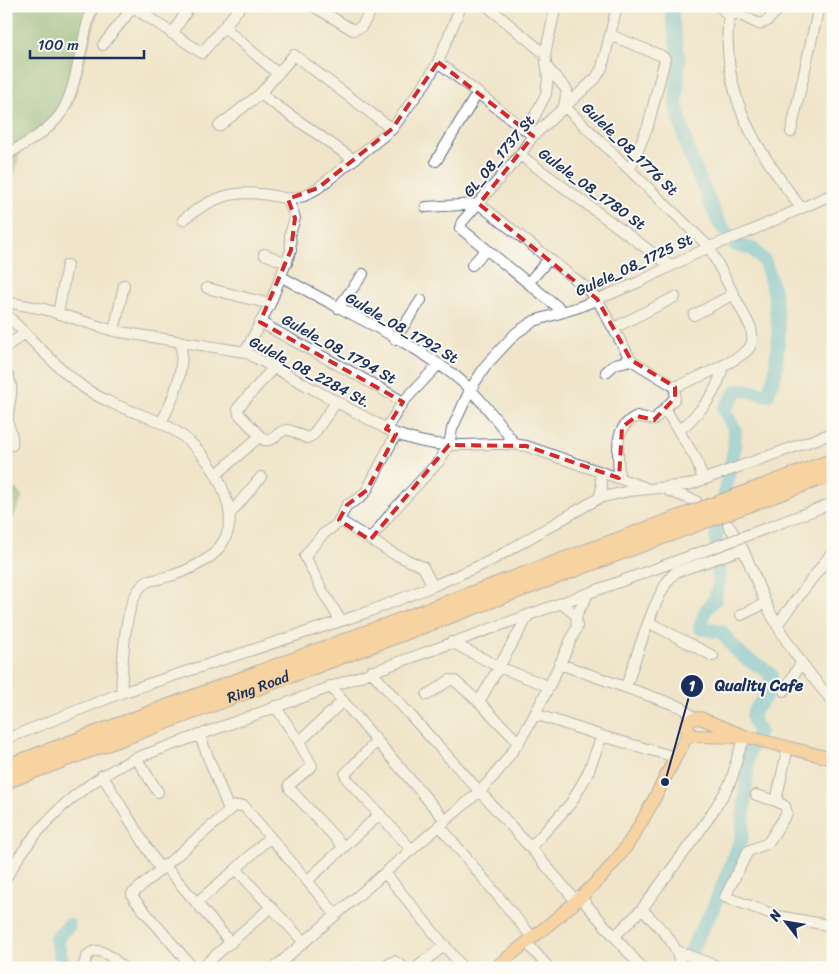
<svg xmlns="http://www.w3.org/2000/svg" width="839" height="974" viewBox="0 0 839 974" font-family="Sriracha,sans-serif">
<rect width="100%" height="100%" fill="#fdfcf7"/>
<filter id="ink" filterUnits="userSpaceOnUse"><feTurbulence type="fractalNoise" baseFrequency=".02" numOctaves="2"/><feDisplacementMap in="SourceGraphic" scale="10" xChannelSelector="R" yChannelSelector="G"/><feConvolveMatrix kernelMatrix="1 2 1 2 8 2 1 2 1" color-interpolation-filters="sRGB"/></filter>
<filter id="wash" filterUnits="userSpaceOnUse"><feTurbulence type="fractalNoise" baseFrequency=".0096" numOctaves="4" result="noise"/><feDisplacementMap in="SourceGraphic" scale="20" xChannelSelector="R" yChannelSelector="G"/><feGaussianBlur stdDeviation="1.12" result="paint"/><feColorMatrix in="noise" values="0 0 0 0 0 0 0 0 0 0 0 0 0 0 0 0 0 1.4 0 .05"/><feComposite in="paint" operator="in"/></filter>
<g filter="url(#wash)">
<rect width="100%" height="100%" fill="#f0e5ca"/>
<path fill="#72af6f" stroke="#466f66" d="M 6,6 L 99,6 L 72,105 L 21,144 L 6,209 Z
M 6,479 L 22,497 L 6,533 Z"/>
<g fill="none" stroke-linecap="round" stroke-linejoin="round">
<path stroke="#5bc1d9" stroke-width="14" d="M 673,6 L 672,16 L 679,59 L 676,104 L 689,154 L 718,221 L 736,245 L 753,249 L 765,262 L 774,291 L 779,333 L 775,375 L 767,395 L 745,390 L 737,391 L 724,410 L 735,430 L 734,450 L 716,536 L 719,582 L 715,599 L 705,611 L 700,628 L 722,632 C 730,643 738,654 750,661 C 759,666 764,667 771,675 C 770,679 771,686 769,690 C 763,709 743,706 759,731 L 748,755 L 742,837 L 713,909 L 697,937 L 690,955 L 698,965 L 706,968
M 62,968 L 62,961 L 56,939 L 69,925"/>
</g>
</g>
<g filter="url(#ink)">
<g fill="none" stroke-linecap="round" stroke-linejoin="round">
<g stroke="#666f84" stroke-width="12">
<path id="minor" d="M 313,6 L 353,30 L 361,27 L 374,6
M 487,6 L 545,54
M 720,6 L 729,17
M 144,15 L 151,6
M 729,17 C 726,33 728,47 729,62 C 736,121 767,162 801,208
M 729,17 L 736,13 L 759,24 L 767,21 L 782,6
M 225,28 L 278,74
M 172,34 L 190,6
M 610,35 L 662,56 L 665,59 L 648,126 L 630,169
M 103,45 L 133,7 L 202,53 L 241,6
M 438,62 L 532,135
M 547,67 L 567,90 L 564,106
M 260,94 L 353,159
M 564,106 L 709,247 L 751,328 C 752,335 754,340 750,347 C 741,361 691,380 675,387
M 219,126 L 260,94 L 294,55 L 392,129
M 527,131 L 546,94 L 548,77 L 545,54 L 556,6
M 791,132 L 819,6
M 6,155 C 24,144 46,133 59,116 C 78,92 80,38 93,6
M 520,155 L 669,265
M 436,161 L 477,94
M 479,204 L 584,286 L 597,299 L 631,360 L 675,387
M 426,207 L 479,204
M 183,220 C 218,191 245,188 288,199
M 264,254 L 287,263
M 472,265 L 486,250
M 282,277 C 338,309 402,336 454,375 C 478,394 496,419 514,443
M 529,282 L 549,259
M 207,288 L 270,304
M 6,302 L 44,309 L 114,331 L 245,352 L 396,434 C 413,440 430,445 449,445 C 475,446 501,441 526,446 L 644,487
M 338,308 L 363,274
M 564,312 L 460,228 L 462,222 L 520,155 L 533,136 L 596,78 L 602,68 L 617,6
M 6,314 C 31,339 55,366 83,387 C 106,403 130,410 155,420 C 193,436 221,470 229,510 C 233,531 221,551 204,561 C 191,569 176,575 162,578 C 157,580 151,580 147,582 C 122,595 123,668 121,693
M 58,314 L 67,265
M 694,315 L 734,294
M 260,322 C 308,350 357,373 403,402
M 614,328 L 675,297
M 114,331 L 124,285
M 395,339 L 421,300
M 6,347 L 25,333
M 245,352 L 270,304 L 291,250 L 290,234 L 295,218 L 288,199 L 304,196 L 318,188 L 392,129 L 426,82 L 438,62 L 461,6
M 274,367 L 238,408 L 239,414 L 264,440 C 276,442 277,430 287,430 C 293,430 301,436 307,438 L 313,435 L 337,401
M 6,371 C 18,395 6,401 8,422 C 9,429 14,437 12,445 L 6,446
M 606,372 L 615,364 L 631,360
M 665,409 L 696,459 L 703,479
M 161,423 C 175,396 184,373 181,342
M 386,429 L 403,402 L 438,365
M 679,431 C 700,412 718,394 723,365
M 599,471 L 602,488 L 599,498
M 217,474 L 260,436
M 619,478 C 619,455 611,428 637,416 L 654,420 L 675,398 L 675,387
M 669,491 L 696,501
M 230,514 L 261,477
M 339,520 L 392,553 L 423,567 L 433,586
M 728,525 C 746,549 754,577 766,604 C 783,640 807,672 833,702
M 767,528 L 833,503
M 370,540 L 391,513 L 440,460 L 449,445 L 452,429 L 470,390 L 487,364 L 516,333 L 534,321 L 579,307 L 639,282 L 709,247 L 746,233 L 833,194
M 576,615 L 589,593
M 741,615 L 766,603
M 341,621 L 323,592 L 305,556 L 322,535 L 337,524 L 347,505 L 360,498 L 367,490 L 396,434
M 650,623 L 713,656
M 777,625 L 833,551
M 451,642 L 499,667 L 548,686
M 560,664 L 681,707 L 694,718
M 371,671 C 438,748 510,821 575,900
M 330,686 L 445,820
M 626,687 C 635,662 657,585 676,572 L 743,549
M 784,691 L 801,663
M 427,695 L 450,680 L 455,681 L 479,702
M 343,701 L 299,742 L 312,766 L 289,785 L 290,789 L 344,847
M 275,706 L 299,742
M 535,714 L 602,736 L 675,757
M 199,734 L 229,810
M 6,739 L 121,693 L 365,613 L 433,586 L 490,561 L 599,498 L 629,491 L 688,485 L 833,433
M 377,741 L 345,774 L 347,779 L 412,850
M 519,743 L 479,702 L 528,616
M 788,747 L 776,801 L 785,806 L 787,813 L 768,843 L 748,851 L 725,897 L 778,916 L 833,926
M 136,758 L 158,792
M 102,775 L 160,869
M 756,795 L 776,801
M 439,825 L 532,937
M 531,847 L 571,803 L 587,775 L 602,736
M 164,865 L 231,943
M 385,873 L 463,968
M 6,878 C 36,824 80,784 136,758 L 704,551
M 308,880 L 380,814
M 579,896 L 642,968
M 196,903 L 236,869
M 271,907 L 304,942
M 615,936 L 642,909
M 526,942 L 549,968
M 677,951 L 722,968
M 83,968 C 89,938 110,954 123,968
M 193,968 L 134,899 L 132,894 L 235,806 L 244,806 L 336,915
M 201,968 L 271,907 L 236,869 L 270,837
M 274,968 L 480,791 C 525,746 550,684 577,627 L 576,615 L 561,603
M 383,968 L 394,961 L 405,968
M 416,968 L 445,945
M 680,968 C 680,943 657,926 642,909 C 671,869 703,830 728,787 C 737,771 735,751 747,737"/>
</g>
<g stroke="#666f84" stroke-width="14">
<path id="major" d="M 747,737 L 693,736 L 686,727 C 689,720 692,718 700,718 L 747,737 L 833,759
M 495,968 C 532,937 581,902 612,865 C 645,826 663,777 689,733"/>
</g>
<g stroke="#666f84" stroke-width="17">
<g id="highway">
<path d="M 6,767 L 504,582"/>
<path id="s1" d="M 6,781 L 508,594"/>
</g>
</g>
<use href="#minor" stroke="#fff" stroke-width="10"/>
<use href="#major" stroke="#fdbc6f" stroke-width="12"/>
<use href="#highway" stroke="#fdbc6f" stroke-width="15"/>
<g stroke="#666f84" stroke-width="12" stroke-linecap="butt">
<path id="minor-bridge" d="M 704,551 L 767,528"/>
</g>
<g stroke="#666f84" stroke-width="17" stroke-linecap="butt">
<path id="highway-bridge" d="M 504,582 L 833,461
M 508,594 L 833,473"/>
</g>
<use href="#minor-bridge" stroke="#fff" stroke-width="10"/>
<use href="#highway-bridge" stroke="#fdbc6f" stroke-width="15"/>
</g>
</g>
<path d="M0 0H839V974H0ZM 438,62 L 533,136 L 479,204 L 597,299 L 631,360 L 675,387 L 675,398 L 654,420 L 637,416 L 622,427 L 619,478 L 526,446 L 449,445 L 370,540 L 339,520 L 347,505 L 367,490 L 396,434 L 386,429 L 403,402 L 260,322 L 291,250 L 295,218 L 288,199 L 318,188 L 392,129 Z" fill="#f0e5ca" fill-opacity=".55" fill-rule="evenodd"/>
<path fill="none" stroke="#d62828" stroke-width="4" stroke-dasharray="10 6" stroke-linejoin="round" d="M 438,62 L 533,136 L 479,204 L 597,299 L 631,360 L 675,387 L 675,398 L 654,420 L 637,416 L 622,427 L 619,478 L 526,446 L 449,445 L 370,540 L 339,520 L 347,505 L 367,490 L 396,434 L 386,429 L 403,402 L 260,322 L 291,250 L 295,218 L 288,199 L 318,188 L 392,129 Z"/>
<g text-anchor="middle" stroke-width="4" stroke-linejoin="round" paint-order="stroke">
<g font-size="15" fill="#1b2f5e" stroke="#fdfcf7">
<text transform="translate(630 149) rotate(44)" y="5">Gulele_08_1776 St</text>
<text transform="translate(499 156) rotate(-50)" y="5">GL_08_1737 St</text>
<text transform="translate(592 189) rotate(36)" y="5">Gulele_08_1780 St</text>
<text transform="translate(634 265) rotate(-25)" y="5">Gulele_08_1725 St</text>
<text transform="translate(402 328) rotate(30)" y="5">Gulele_08_1792 St</text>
<text transform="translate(339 349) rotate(29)" y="5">Gulele_08_1794 St</text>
<text transform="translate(310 372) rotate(28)" y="5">Gulele_08_2284 St.</text>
<text dy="5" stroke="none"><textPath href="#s1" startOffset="269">Ring Road</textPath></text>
</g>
</g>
<path fill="none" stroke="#1b2f5e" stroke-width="2" d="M665 782L692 686"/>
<g fill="#1b2f5e" stroke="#fdfcf7" stroke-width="2">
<circle cx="665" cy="782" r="5"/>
<circle cx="692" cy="686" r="12"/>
</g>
<g font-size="15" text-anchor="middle" font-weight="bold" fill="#fff">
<text x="692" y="691">1</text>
</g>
<g font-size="16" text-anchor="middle" font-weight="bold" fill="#1b2f5e" stroke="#fdfcf7" stroke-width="4" stroke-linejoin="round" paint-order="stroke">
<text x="759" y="691">Quality Cafe</text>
</g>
<rect width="839" height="974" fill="none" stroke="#fdfcf7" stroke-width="25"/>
<g transform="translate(786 922) rotate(301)" stroke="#fdfcf7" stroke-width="4" paint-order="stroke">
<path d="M0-4L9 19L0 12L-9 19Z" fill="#1b2f5e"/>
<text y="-8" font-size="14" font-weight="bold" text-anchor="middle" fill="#1b2f5e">N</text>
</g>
<path d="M30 50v8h114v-8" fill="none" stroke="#1b2f5e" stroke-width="2.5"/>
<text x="38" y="50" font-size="15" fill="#1b2f5e" stroke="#fdfcf7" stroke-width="4" paint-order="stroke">100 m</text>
</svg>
